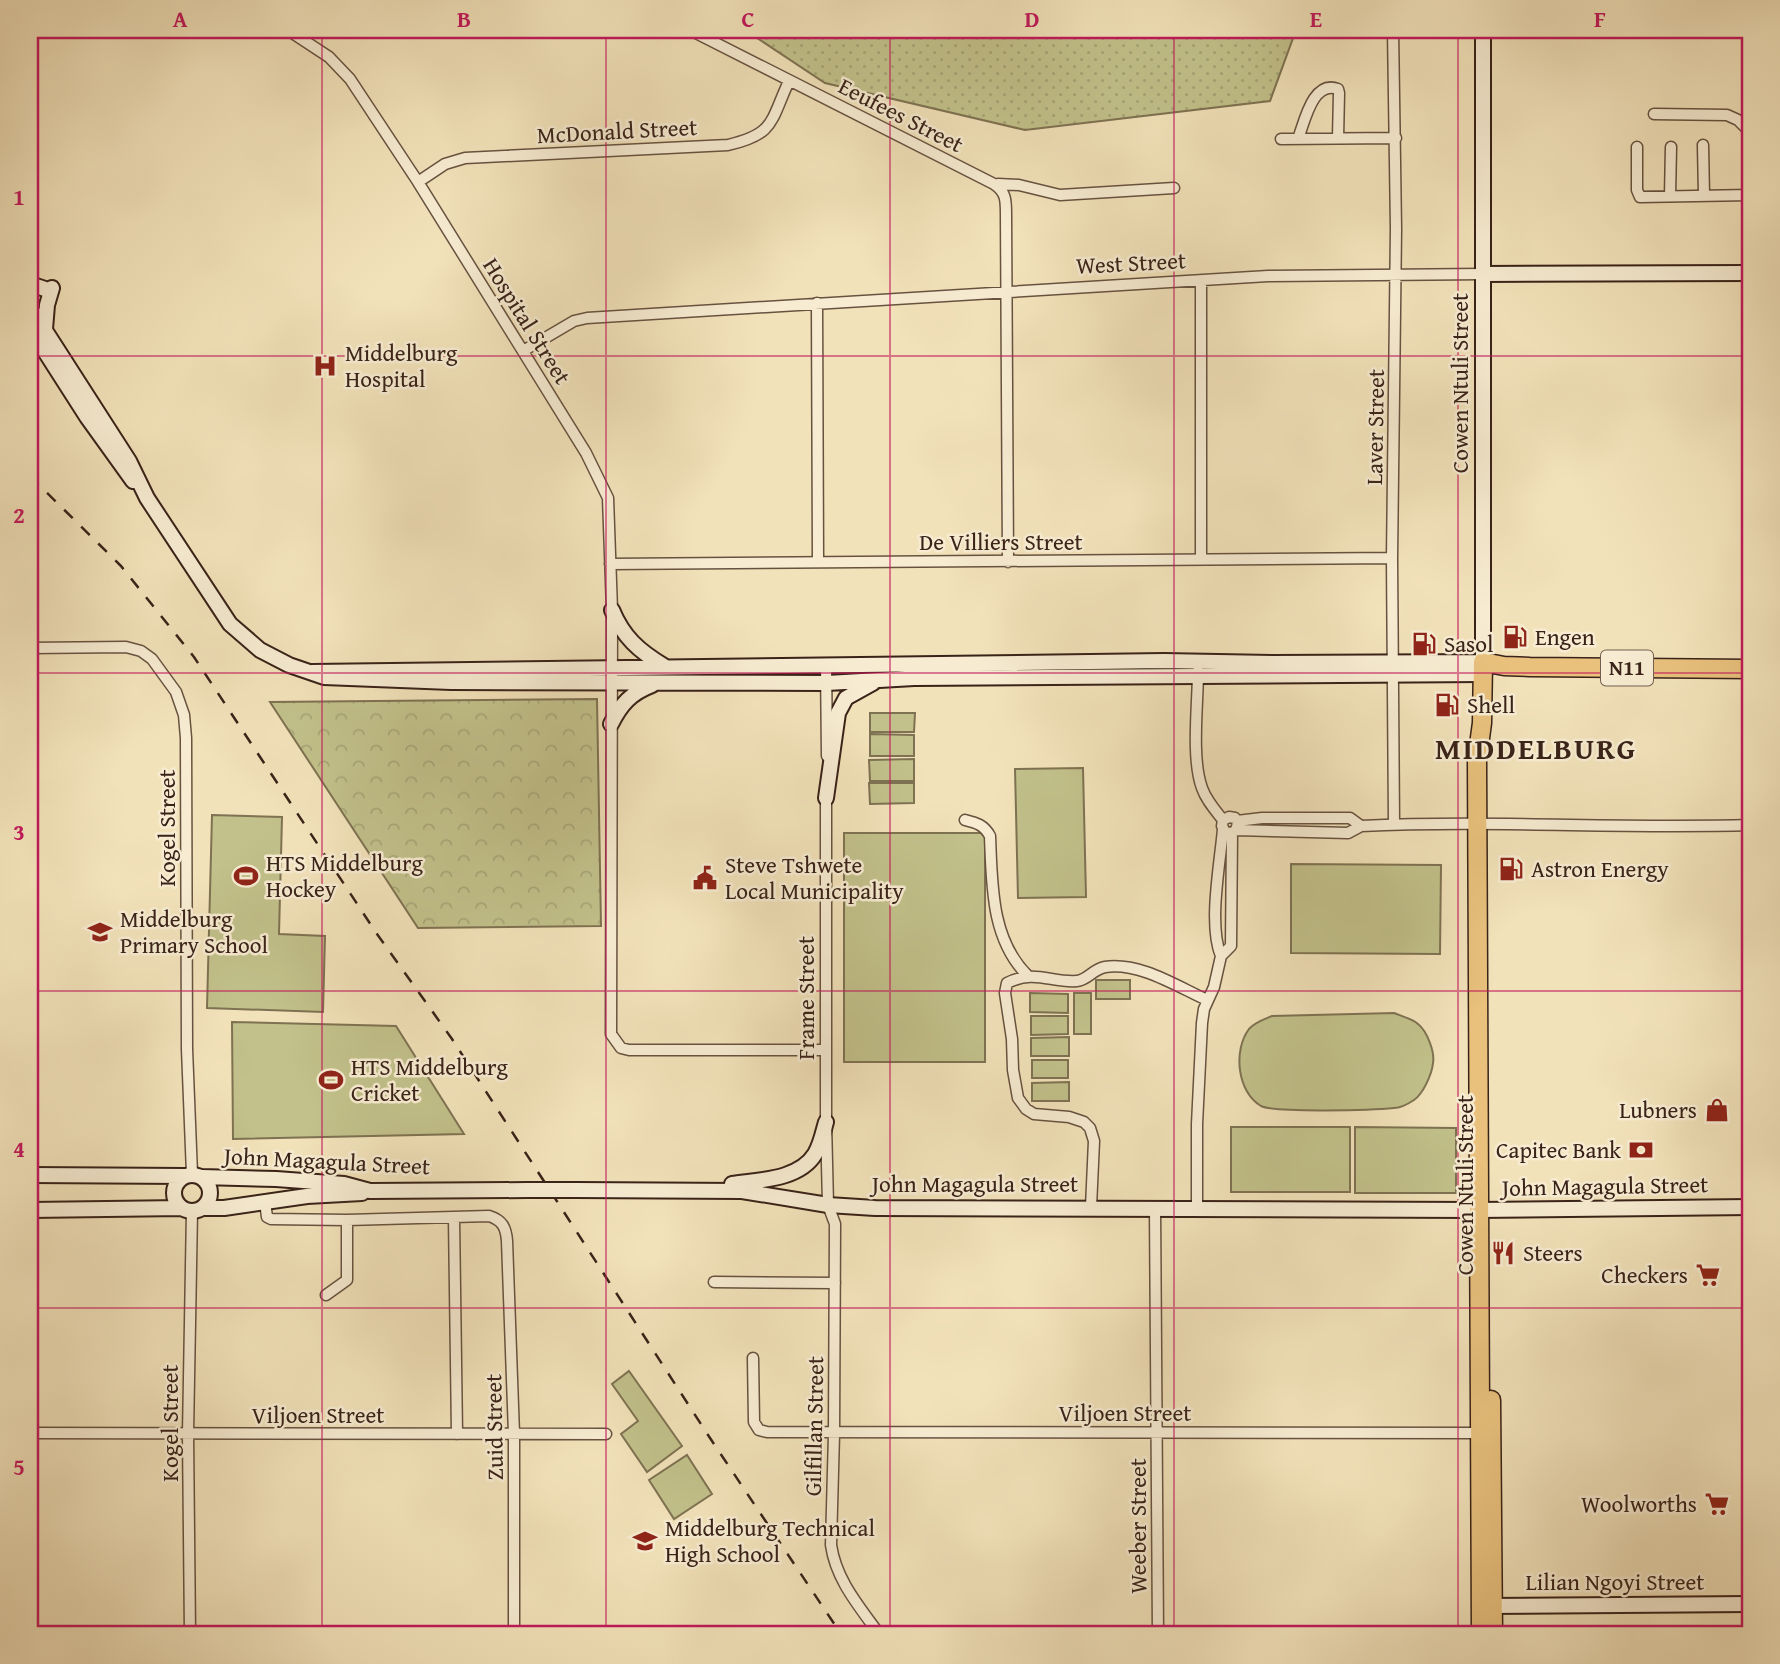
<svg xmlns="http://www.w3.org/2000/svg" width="1780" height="1664" viewBox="0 0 1780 1664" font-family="'Gentium Book Plus',serif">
<defs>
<pattern id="grass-dots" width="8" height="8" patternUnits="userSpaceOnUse" patternTransform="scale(1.75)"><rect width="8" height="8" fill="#c2c18b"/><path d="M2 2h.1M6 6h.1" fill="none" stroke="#a7a677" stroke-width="1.8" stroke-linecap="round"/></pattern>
<pattern id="forest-crowns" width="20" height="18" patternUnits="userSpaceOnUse" patternTransform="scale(1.75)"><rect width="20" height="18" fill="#c2c18b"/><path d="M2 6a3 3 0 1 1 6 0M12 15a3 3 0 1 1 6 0" fill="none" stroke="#a7a677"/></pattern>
</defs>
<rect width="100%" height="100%" fill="#f2e2ba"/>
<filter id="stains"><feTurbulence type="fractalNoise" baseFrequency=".00286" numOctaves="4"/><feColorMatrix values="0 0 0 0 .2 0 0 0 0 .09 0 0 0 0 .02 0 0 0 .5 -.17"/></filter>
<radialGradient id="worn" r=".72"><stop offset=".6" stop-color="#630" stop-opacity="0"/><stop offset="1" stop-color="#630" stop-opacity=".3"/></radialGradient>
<path fill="url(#grass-dots)" stroke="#7e7252" stroke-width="2" d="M 745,30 L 1296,30 L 1270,101 L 1025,130 L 825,83 Z"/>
<path fill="url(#forest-crowns)" stroke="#7e7252" stroke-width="2" d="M 597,699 L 601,926 L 418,928 L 270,702 Z"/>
<path fill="#c2c18b" stroke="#7e7252" stroke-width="2" d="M 870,713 L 915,713 L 914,732 L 870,732 Z
M 870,734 L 914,735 L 914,756 L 870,756 Z
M 914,759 L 914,781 L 870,781 L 869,760 Z
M 1083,768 L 1086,897 L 1018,898 L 1015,769 Z
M 869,783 L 914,783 L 914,803 L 870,804 Z
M 212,815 L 282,817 L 279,934 L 325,936 L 323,1012 L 207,1008 Z
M 844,833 L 985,833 L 985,1062 L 844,1062 Z
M 1291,864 L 1441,865 L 1440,954 L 1291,953 Z
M 1096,980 L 1130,980 L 1130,999 L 1096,999 Z
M 1030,993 L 1068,994 L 1068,1013 L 1030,1012 Z
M 1074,993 L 1091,993 L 1091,1034 L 1074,1034 Z
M 1394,1013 C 1401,1016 1413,1019 1418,1024 C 1427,1031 1435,1052 1433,1063 C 1432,1074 1423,1094 1414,1100 C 1408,1104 1401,1108 1394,1108 C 1375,1110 1274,1113 1261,1106 C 1237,1092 1233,1050 1249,1029 C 1255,1022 1265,1019 1272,1016 Z
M 1031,1016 L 1068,1016 L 1068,1034 L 1031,1035 Z
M 232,1022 L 396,1026 L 464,1134 L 233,1139 Z
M 1069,1037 L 1069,1056 L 1031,1056 L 1031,1038 Z
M 1032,1060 L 1068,1060 L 1068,1078 L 1032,1078 Z
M 1069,1082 L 1069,1101 L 1032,1101 L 1032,1083 Z
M 1231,1127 L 1350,1127 L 1350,1192 L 1231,1192 Z
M 1355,1127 L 1456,1128 L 1456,1193 L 1355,1193 Z
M 629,1371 L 682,1446 L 647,1472 L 621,1434 L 638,1421 L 612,1384 Z
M 687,1455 L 712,1494 L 674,1519 L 649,1480 Z"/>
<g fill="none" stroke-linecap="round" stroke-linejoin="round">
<g stroke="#675240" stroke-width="13">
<path id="street" d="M 288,30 L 329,57 L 350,79 L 418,182 L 586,453 L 608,498 L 612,610 L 611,1034 L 621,1048 L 629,1050 L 826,1050
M 690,30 L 994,184 C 1006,192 1006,200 1006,214 L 1008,562
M 1393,30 L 1396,229 L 1392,558 L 1394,824
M 1654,114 L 1727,115 L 1738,120 L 1750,132
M 1281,139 L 1396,138
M 1298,139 C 1305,120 1313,80 1338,89 L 1339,93 L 1338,138
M 1703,145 L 1704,196
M 1637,147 L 1637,190 L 1640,197 L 1750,195
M 418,182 L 445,164 L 465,158 L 728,145 C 775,134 770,122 789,81
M 998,184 L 1019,185 L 1060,195 L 1174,188
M 1670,196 L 1671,147
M 1201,281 L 1201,560
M 817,303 L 818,562
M 523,351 L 574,321 L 587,318 L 1268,276 L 1484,274
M 610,564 L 1392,558
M 30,648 L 126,647 L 141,651 L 152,659 L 176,692 L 184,715 L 186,738 L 187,1049 L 192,1174
M 826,665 L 827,756
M 1198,671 C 1198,704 1191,758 1202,788 C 1206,800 1215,810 1223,820
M 826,792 L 826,1122 L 828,1205 L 835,1224 L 834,1434 L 831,1545 C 836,1580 859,1606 879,1634
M 965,820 C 977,823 984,825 990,836 C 992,885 991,940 1028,976
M 1237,821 L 1262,818 L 1350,818 L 1361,826
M 1236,830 L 1348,833 L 1361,826 C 1491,820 1620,829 1750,825
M 1221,956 C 1208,925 1220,864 1223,829
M 265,1202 L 267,1217 L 271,1219 L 347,1220 L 489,1216 C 502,1220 506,1227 507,1241 L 514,1434 L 514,1634
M 1091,1207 L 1094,1141 L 1090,1128 L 1084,1122 L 1069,1117 L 1034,1114 L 1026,1109 L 1018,1098 L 1013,1070 L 1012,1039 L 1005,993 L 1007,983 C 1035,969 1051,983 1077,981 C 1088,980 1093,969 1105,967 C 1140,962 1176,986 1207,1000
M 1197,1207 L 1197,1124 L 1202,1023 L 1204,1009 L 1214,987 L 1221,956 L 1231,946 L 1232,833 L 1236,830 L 1238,823 L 1235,818 L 1229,817 L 1223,820 L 1222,826 L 1225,832 L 1232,833
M 1155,1208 L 1158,1634
M 454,1218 L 457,1434
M 714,1282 L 835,1283
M 326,1295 L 347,1280 L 347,1220
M 753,1358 L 754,1422 L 759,1430 L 767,1432 L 1484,1433
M 30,1433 L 606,1434
M 190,1634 L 188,1434 L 192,1211"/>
</g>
<g stroke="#392218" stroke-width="18">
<path id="secondary" d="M 1484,274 L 1750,273
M 30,284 L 48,290
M 30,307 L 129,461 L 147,498 L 230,624 L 260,650 L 289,665 L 324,677 L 451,682 L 827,683 L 914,678 L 1483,674
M 30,328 L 87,417 L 133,481
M 45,329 L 47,305 L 52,288
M 612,610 C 623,637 639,651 664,666
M 312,672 L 1164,661 L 1273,663 L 1483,662 L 1483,30
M 611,724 C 621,704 631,693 652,685
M 826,798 L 838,713 L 846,698 L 873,683
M174 1193a18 18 0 1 1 36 0a18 18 0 1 1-36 0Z
M 30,1175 L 185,1176
M 202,1177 L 276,1179 L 344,1184 L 370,1191 L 528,1190
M 732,1184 C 759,1180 799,1180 815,1154 C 821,1144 823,1132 826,1122
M 575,1190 L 742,1191 L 828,1205 L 875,1208 L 1478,1210 L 1750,1207
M 203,1208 L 224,1208 L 307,1196 L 362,1193
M 30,1210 L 182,1208
M 1485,1606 L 1750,1604"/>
</g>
<g stroke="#392218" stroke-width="21">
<path id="highway" d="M 1491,1400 L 1493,1634
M 1481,1634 L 1477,760 L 1482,723 L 1483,662 L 1504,666 L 1530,667 L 1750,669"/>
</g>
<use href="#street" stroke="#f7ecd2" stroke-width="10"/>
<use href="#secondary" stroke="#f7ecd2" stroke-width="14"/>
<use href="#highway" stroke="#e9c17d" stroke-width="18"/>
<path stroke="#392218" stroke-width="2.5" stroke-dasharray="12 12" stroke-linecap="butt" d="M 30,476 L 121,566 L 194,657 L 377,934 L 452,1039 L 708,1435 L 841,1634"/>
<g stroke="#392218" stroke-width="18" stroke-linecap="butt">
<path id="secondary-bridge" d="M 528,1190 L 575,1190"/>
</g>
<use href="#secondary-bridge" stroke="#f7ecd2" stroke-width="14"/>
</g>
<path fill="none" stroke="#c2185b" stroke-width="2" stroke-opacity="0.55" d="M 322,30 L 322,1634M 606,30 L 606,1634M 890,30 L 890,1634M 1174,30 L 1174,1634M 1458,30 L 1458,1634M 30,356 L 1750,356M 30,673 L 1750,673M 30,991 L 1750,991M 30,1308 L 1750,1308"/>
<defs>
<g id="hospital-bare" transform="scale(1.89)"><path d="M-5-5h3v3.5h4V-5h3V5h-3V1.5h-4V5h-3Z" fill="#8f2418" stroke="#f7ecd2" stroke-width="2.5" paint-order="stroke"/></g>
<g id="fuel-bare" transform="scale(1.89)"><path d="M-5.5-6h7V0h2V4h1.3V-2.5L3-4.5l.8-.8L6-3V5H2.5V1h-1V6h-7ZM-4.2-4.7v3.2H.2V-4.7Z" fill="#8f2418" stroke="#f7ecd2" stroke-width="2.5" paint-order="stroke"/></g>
<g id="stadium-bare" transform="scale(1.89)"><path d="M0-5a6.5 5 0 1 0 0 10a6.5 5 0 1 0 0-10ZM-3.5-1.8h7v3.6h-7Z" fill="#8f2418" stroke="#f7ecd2" stroke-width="2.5" paint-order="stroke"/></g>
<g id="civic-bare" transform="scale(1.89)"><path d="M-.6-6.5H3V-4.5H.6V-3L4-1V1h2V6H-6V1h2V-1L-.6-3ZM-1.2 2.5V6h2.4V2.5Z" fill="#8f2418" stroke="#f7ecd2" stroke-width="2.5" paint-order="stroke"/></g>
<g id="school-bare" transform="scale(1.89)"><path d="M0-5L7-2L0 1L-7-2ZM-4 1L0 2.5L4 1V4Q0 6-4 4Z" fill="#8f2418" stroke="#f7ecd2" stroke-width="2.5" paint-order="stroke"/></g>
<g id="shop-bare" transform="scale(1.89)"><path d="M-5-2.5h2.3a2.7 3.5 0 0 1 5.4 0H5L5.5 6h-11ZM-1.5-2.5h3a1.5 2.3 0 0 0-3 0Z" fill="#8f2418" stroke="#f7ecd2" stroke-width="2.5" paint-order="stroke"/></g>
<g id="bank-bare" transform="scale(1.89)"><path d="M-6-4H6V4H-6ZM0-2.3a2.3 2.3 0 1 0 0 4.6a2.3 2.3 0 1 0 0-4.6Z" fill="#8f2418" stroke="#f7ecd2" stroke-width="2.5" paint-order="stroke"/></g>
<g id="restaurant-bare" transform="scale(1.89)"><path d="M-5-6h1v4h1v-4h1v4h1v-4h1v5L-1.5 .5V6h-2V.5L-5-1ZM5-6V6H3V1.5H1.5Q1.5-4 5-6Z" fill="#8f2418" stroke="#f7ecd2" stroke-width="2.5" paint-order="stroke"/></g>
<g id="supermarket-bare" transform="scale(1.89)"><path d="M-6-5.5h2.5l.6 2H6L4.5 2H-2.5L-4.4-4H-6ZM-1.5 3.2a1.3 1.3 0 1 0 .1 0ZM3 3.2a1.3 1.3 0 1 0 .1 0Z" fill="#8f2418" stroke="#f7ecd2" stroke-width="2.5" paint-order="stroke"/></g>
</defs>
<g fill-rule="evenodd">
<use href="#hospital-bare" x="325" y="366"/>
<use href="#fuel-bare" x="1515" y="637"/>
<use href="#fuel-bare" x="1424" y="644"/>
<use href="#fuel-bare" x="1447" y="705"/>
<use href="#fuel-bare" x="1511" y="869"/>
<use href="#stadium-bare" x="246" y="876"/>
<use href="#civic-bare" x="705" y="878"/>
<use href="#school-bare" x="100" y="932"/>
<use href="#stadium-bare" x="331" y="1080"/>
<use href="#shop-bare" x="1717" y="1110"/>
<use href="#bank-bare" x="1641" y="1150"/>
<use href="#restaurant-bare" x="1503" y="1253"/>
<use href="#supermarket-bare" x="1708" y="1275"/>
<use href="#supermarket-bare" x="1717" y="1504"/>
<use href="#school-bare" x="645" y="1541"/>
</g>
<g text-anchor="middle" stroke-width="5" stroke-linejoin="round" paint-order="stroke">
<rect fill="#f7ecd2" stroke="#725f50" stroke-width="2" x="1601" y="650.5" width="52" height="35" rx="5"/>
<g font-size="21" font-weight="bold" fill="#392218">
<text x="1627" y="675">N11</text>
</g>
<g font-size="23" fill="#392218" stroke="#f7ecd2">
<text transform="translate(901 115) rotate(27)" y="8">Eeufees Street</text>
<text transform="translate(617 131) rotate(-3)" y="8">McDonald Street</text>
<text transform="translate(1131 263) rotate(-3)" y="8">West Street</text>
<text transform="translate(527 321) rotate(58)" y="8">Hospital Street</text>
<text transform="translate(1460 383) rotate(-90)" y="8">Cowen Ntuli Street</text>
<text transform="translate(1375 427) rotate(-89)" y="8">Laver Street</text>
<text x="1001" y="550">De Villiers Street</text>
<text transform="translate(167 828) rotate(-90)" y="8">Kogel Street</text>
<text transform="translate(806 998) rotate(-90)" y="8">Frame Street</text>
<text transform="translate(327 1161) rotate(3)" y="8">John Magagula Street</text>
<text x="975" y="1192">John Magagula Street</text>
<text transform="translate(1465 1185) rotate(-90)" y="8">Cowen Ntuli Street</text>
<text transform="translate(1605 1186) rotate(-1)" y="8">John Magagula Street</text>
<text x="1125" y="1421">Viljoen Street</text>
<text x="318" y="1423">Viljoen Street</text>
<text transform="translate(170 1423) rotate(-90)" y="8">Kogel Street</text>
<text transform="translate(814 1426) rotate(-89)" y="8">Gilfillan Street</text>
<text transform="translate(494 1427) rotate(-91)" y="8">Zuid Street</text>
<text transform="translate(1138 1526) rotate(-90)" y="8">Weeber Street</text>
<text x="1615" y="1590">Lilian Ngoyi Street</text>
</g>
<g font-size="23" fill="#392218" stroke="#f7ecd2" text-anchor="start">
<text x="345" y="361">Middelburg<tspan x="345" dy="26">Hospital</tspan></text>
<text x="1535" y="645">Engen</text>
<text x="1444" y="652">Sasol</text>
<text x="1467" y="713">Shell</text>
<text x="266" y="871">HTS Middelburg<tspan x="266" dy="26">Hockey</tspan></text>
<text x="725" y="873">Steve Tshwete<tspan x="725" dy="26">Local Municipality</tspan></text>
<text x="1531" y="877">Astron Energy</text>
<text x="120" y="927">Middelburg<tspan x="120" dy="26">Primary School</tspan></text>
<text x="351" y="1075">HTS Middelburg<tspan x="351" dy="26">Cricket</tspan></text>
<text x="1697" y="1118" text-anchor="end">Lubners</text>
<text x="1621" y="1158" text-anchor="end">Capitec Bank</text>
<text x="1523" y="1261">Steers</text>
<text x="1688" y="1283" text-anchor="end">Checkers</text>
<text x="1697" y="1512" text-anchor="end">Woolworths</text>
<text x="665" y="1536">Middelburg Technical<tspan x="665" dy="26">High School</tspan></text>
</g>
<g font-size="30" font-weight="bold" letter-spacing="2" fill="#392218" stroke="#f7ecd2">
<text x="1536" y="759">MIDDELBURG</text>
</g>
</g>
<rect width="1780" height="1664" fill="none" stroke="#f2e2ba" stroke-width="77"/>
<rect x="38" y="38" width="1704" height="1588" fill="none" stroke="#c2185b" stroke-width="2.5"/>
<g font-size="23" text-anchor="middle" font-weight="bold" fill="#c2185b">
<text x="180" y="27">A</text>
<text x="464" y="27">B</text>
<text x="748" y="27">C</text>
<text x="1032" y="27">D</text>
<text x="1316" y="27">E</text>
<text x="1600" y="27">F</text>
<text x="19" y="205">1</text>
<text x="19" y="523">2</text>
<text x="19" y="840">3</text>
<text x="19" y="1157">4</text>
<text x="19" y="1475">5</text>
</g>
<rect width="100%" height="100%" filter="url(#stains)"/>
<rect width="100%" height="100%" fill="url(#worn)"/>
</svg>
